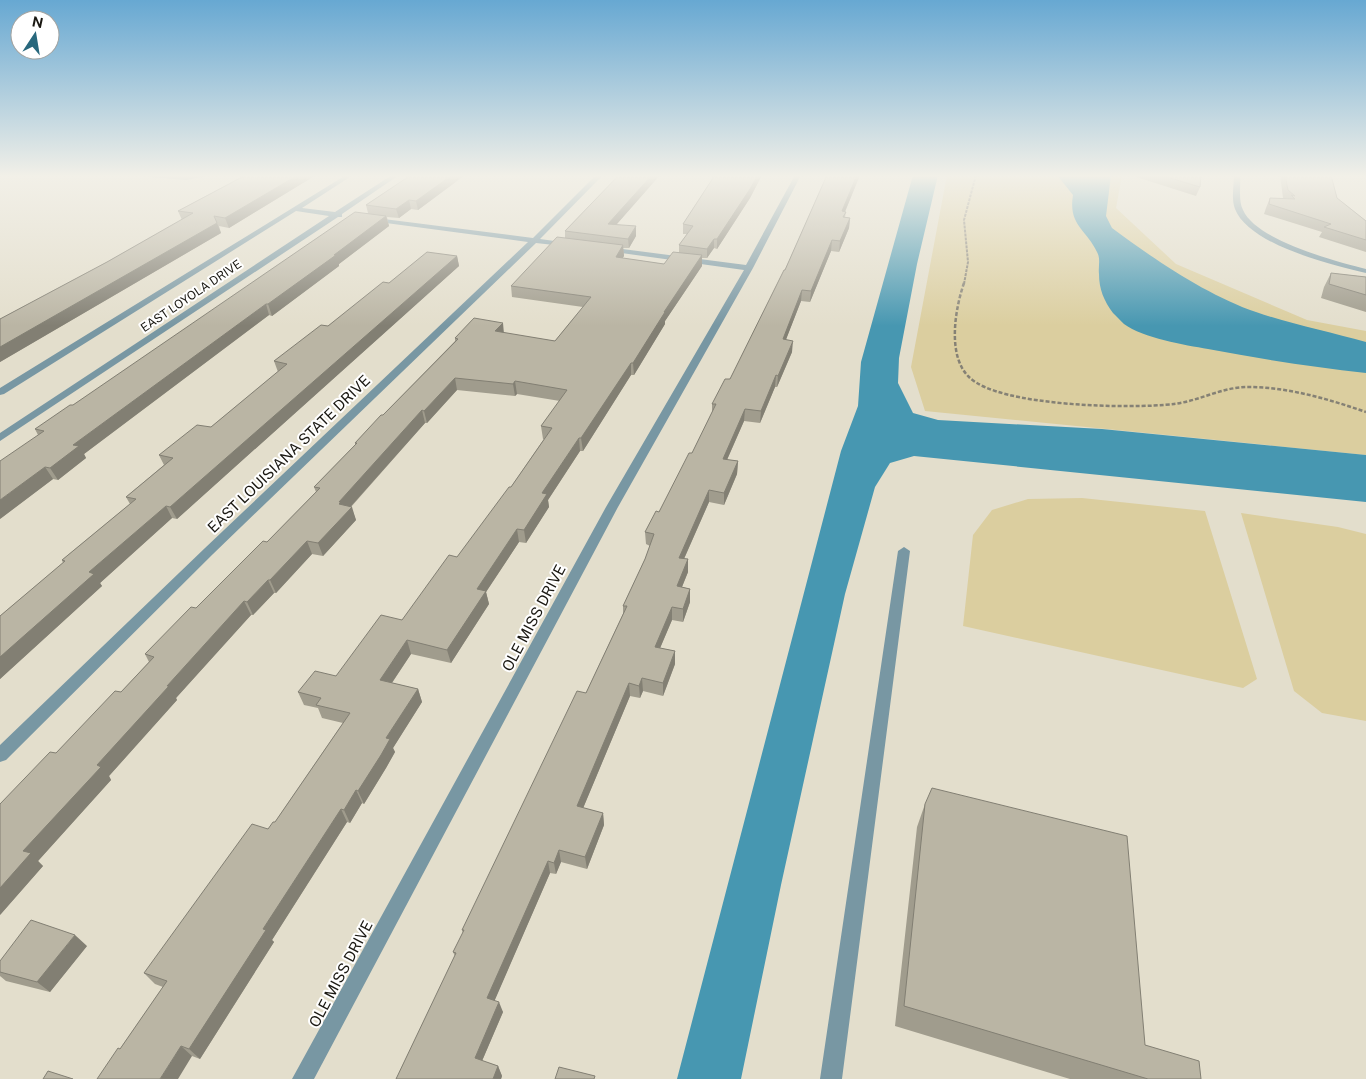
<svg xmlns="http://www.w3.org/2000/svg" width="1366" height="1079" viewBox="0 0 1366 1079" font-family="'Public Sans',sans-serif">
<rect width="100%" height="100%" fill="#e3decc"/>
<path fill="#dbce9f" d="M 947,175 L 1122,175 L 1116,208 L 1176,264 L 1307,320 L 1366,331 L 1366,455 L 925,411 L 911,367 Z
M 1082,498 L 1205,511 L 1257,679 L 1243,688 L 963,626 L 973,535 L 992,510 L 1028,499 Z
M 1241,513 L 1338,527 L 1366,534 L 1366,721 L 1322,713 L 1294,691 Z"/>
<path fill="#4797b1" d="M 913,175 L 938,175 L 917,264 L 899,358 L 898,383 L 913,413 L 938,420 L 1102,429 L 1366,455 L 1366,502 L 914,456 L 890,463 L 875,487 L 845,594 L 781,885 L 741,1079 L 677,1079 L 841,451 L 858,406 L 861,362 Z
M 1057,175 L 1111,175 L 1106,216 L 1112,228 C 1152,258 1208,296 1256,312 C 1291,324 1330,332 1366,342 L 1366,373 C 1313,367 1260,359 1208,349 C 1185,345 1143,338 1124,324 C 1121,321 1116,316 1113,313 C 1104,301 1099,289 1099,274 C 1098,267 1101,259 1097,252 C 1086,229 1068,225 1073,195 Z"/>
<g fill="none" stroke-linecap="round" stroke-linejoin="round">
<path stroke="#858175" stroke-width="2" stroke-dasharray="3 1" stroke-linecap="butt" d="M 964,284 L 968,262 L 964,220 L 976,175"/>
<path stroke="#858175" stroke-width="2.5" stroke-dasharray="4 2" stroke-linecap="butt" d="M 964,283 C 955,309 947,356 969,377 C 999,407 1132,409 1174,404 C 1199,401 1222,387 1248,387 C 1288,387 1328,399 1366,412"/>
<path fill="#7897a3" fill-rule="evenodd" d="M 145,175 L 213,175 L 186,180 L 148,177 Z"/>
<path fill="#7897a3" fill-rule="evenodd" d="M 346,175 L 353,175 L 302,208 L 335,212 L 392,175 L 399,175 L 342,214 L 342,217 L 338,217 L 0,441 L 0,433 L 329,216 L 296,211 L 4,394 L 0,395 L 0,388 Z
M 596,175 L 603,175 L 540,239 L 569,243 L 573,245 L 572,247 L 536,243 L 213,554 L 6,760 L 0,762 L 0,745 L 205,548 L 528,242 L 371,221 L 367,219 L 368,217 L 533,238 Z
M 795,175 L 801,175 L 753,268 L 618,507 L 314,1079 L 292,1079 L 606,507 L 744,270 L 607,251 L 603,249 L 607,247 L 746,265 Z
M 1234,175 L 1240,175 C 1241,186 1238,200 1243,210 C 1257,241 1335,261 1366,269 L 1366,273 C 1332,265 1249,245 1235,209 C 1231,199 1234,185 1234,175 Z
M 904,547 L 910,551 L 842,1079 L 820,1079 L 898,551 Z"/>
</g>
<path fill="#a09c8d" d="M 232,175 L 316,175 L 229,228 L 219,226 L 221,233 L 0,362 L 0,319 L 107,262 L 182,220 L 178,211 L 243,176 Z
M 411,175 L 465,175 L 418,210 L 411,209 L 399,218 L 387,217 L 389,226 L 339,264 L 339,266 L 272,316 L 269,315 L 84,454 L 86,458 L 58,480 L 53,479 L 0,519 L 38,435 L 35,429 L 73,405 L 368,213 L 366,205 Z
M 619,175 L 660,175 L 616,225 L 636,236 L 629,248 L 623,248 L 624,256 L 622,258 L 664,264 L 679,253 L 679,245 L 687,234 L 683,234 L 683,224 L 712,179 L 712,175 L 762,175 L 750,198 L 717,249 L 714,248 L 707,258 L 702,258 L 702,266 L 665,321 L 665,324 L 634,375 L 631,375 L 583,451 L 580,451 L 548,500 L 549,507 L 526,543 L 519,542 L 486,592 L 489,604 L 451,663 L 411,654 L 392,683 L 418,689 L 422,702 L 393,748 L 395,752 L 386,768 L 364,804 L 362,803 L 350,823 L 347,822 L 272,940 L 274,942 L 200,1059 L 192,1056 L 120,1049 L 163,987 L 155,984 L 144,973 L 268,829 L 275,822 L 343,723 L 322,718 L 318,708 L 304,705 L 298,692 L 336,676 L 402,620 L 457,557 L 511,487 L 544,439 L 543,439 L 541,426 L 560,401 L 517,394 L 515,396 L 457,390 L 427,423 L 425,423 L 351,507 L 356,520 L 323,556 L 312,554 L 276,593 L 274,593 L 253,615 L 251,615 L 176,698 L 177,700 L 109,776 L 111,780 L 38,861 L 43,866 L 0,915 L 56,753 L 121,692 L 149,662 L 145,654 L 196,608 L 267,542 L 316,492 L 314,487 L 355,445 L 355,443 L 383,415 L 455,341 L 455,338 L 504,333 L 555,341 L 583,307 L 512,297 L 511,286 L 565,238 L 565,231 Z
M 827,175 L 860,175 L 845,212 L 846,212 L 845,217 L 850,218 L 849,228 L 839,252 L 831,251 L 810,302 L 801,301 L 786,339 L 792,352 L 777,387 L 775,387 L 760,423 L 744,421 L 727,460 L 738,461 L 737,474 L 724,505 L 709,502 L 684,559 L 688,559 L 688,572 L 682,587 L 690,589 L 690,602 L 683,622 L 672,620 L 660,648 L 675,651 L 675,664 L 663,696 L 643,691 L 640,698 L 630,696 L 583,808 L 603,813 L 604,825 L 587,869 L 561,862 L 556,874 L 550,873 L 494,1001 L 503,1012 L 482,1061 L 498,1066 L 502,1076 L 501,1079 L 396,1079 L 455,956 L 453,952 L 463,933 L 462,930 L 586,693 L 623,614 L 623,606 L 645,559 L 650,546 L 646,544 L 645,532 L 659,512 L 692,453 L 712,413 L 712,404 L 730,379 L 785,270 Z
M 1130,175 L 1201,175 L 1200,187 L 1196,196 Z
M 1280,175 L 1331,175 L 1337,198 L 1366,221 L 1366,252 L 1319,237 L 1322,232 L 1264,214 L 1266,208 L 1270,198 L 1283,198 Z
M 457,256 L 459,266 L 177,519 L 172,518 L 100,583 L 102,586 L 0,679 L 0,616 L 63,563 L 62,560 L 130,504 L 126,497 L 164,465 L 159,455 L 211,427 L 278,372 L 274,361 L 328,326 L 389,283 Z
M 1331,273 L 1366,277 L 1366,312 L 1321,298 L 1324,287 Z
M 925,804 L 1145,1045 L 1201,1079 L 1070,1079 L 895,1026 L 917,827 Z
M 87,946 L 50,992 L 6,981 L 0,976 L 0,961 Z"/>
<path fill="#827f73" d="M 298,175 L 316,175 L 229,228 L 225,218 Z
M 452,175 L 465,175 L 418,210 L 416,201 Z
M 652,175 L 660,175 L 609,233 L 608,224 Z
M 758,175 L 762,175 L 750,198 L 717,249 L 717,239 Z
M 857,175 L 860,175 L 841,221 L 842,211 Z
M 409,200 L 411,209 L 399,218 L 396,209 Z
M 386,216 L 389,226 L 339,264 L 339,266 L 272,316 L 268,304 Z
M 850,218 L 849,228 L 839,252 L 840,241 Z
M 217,223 L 221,233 L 0,362 L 0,347 Z
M 636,226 L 636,236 L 629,248 L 628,239 Z
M 714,239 L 714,248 L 707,258 L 707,249 Z
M 832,240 L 831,251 L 810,302 L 811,291 Z
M 623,245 L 624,256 L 616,268 L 616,257 Z
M 702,255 L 702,266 L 665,321 L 665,324 L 634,375 L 633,363 L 664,312 Z
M 457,256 L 459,266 L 177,519 L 170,507 Z
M 802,290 L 801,301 L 782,350 L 783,339 Z
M 266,304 L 269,315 L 84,454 L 86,458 L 58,480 L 50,468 L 73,445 Z
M 503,323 L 504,334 L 495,331 Z
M 793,341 L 792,352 L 777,387 L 778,376 Z
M 631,363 L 631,375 L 583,451 L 581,438 Z
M 776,375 L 775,387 L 760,423 L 761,411 Z
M 455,378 L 457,390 L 427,423 L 424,411 Z
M 515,381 L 517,394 L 515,396 L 513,384 Z
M 745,409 L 744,421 L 722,471 L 723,459 Z
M 422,410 L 425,423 L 344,514 L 352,507 L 356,520 L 323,556 L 318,543 L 339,504 L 339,502 Z
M 579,438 L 580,451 L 548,500 L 549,507 L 526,543 L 524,530 L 542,493 Z
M 738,461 L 737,474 L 724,505 L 724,493 Z
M 45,467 L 53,479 L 0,519 L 0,500 Z
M 709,490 L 709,502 L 679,570 L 679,558 Z
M 166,506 L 172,518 L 100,583 L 102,586 L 0,679 L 0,657 L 89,572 Z
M 517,529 L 519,542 L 486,592 L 489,604 L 451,663 L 447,650 L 477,589 Z
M 307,541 L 312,554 L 276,593 L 270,580 Z
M 688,559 L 688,572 L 677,599 L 677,586 Z
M 268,580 L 274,593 L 253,615 L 247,602 Z
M 690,589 L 690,602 L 683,622 L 683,609 Z
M 244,601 L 251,615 L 176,698 L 177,700 L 109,776 L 111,780 L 38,861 L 43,866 L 0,915 L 0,888 L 23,851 L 97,765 L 167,686 Z
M 672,607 L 672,620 L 655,660 L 655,647 Z
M 407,640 L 411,654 L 385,693 L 380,680 Z
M 675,651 L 675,664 L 663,696 L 663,683 Z
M 642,678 L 643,691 L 640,698 L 639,686 Z
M 629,683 L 630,696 L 579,818 L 577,806 Z
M 418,689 L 422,702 L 393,748 L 395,752 L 386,768 L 364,804 L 358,791 L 386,738 Z
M 356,790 L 362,803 L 350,823 L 344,810 Z
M 341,809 L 347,822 L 272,940 L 274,942 L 200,1059 L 189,1049 L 263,929 Z
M 603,813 L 604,825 L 587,869 L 585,857 Z
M 559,850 L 561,862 L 556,874 L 554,863 Z
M 548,861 L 550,873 L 491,1009 L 487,998 Z
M 75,935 L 87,946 L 50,992 L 37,982 Z
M 499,1002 L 503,1012 L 479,1068 L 475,1058 Z
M 181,1046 L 192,1056 L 178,1079 L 160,1079 Z
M 498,1066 L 502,1076 L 501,1079 L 493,1079 Z"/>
<path fill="#bab5a4" stroke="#827f73" d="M 246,175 L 298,175 L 225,218 L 214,216 L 217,223 L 0,347 L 0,319 L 107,262 L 193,213 L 178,211 Z
M 411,175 L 452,175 L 416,201 L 409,200 L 396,209 L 366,205 Z
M 619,175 L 652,175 L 608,224 L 636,226 L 628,239 L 565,231 Z
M 715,175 L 758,175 L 750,189 L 717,239 L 714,239 L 707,249 L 679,245 L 693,226 L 683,224 Z
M 827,175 L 857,175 L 842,211 L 846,212 L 843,217 L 850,218 L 840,241 L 832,240 L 811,291 L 802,290 L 783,339 L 793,341 L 778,376 L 776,375 L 761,411 L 745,409 L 723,459 L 738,461 L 724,493 L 709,490 L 679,558 L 688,559 L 677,586 L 690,589 L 683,609 L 672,607 L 655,647 L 675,651 L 663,683 L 642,678 L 639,686 L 629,683 L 577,806 L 603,813 L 585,857 L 559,850 L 554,863 L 548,861 L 487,998 L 499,1002 L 475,1058 L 498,1066 L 493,1079 L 396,1079 L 456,953 L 453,952 L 464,930 L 462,930 L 577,691 L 586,693 L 627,606 L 623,606 L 645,559 L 654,534 L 645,532 L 656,511 L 659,512 L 689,453 L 692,453 L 716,404 L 712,404 L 725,379 L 730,379 L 784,270 L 785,270 Z
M 1160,175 L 1201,175 L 1200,187 Z
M 1285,175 L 1331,175 L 1337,198 L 1366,221 L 1366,240 L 1324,227 L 1331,224 L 1269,204 L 1270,198 L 1295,199 L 1291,195 L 1295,196 L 1288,190 Z
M 355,212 L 386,216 L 334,255 L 336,255 L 268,304 L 266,304 L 73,445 L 79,446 L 50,468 L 45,467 L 0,500 L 0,461 L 44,431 L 35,429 L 70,405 L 73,405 Z
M 557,237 L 623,245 L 616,257 L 664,264 L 673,252 L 702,255 L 664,312 L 665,312 L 633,363 L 631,363 L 581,438 L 579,438 L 542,493 L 547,494 L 524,530 L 517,529 L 477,589 L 486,591 L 447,650 L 407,640 L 380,680 L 418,689 L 386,738 L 390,739 L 381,755 L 358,791 L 356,790 L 344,810 L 341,809 L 263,929 L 266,930 L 189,1049 L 181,1046 L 160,1079 L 97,1079 L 118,1048 L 120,1049 L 167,981 L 144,973 L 252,824 L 268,829 L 273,822 L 275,822 L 350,713 L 316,705 L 321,698 L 298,692 L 315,671 L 336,676 L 381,615 L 402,620 L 449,555 L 457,557 L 509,487 L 511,487 L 552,428 L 541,426 L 567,390 L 515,381 L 513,384 L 455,378 L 424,411 L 422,410 L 339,502 L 341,502 L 339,504 L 352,507 L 318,543 L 307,541 L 270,580 L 268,580 L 247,602 L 244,601 L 167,686 L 169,686 L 97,765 L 101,767 L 23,851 L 31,853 L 0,888 L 0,804 L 50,752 L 56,753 L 115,691 L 121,692 L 154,657 L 145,654 L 191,607 L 196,608 L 263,541 L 267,542 L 320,488 L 314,487 L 357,443 L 355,443 L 381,415 L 383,415 L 458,339 L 455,338 L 474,318 L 503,323 L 495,331 L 555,341 L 591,297 L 511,286 Z
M 427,252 L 457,256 L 170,507 L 166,506 L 89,572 L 94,574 L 0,657 L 0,616 L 65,561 L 62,560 L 136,499 L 126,497 L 173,458 L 159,455 L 197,425 L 211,427 L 287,364 L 274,361 L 321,325 L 328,326 L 383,282 L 389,283 Z
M 1331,273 L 1366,277 L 1366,295 L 1329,284 Z
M 932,788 L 1127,836 L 1145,1045 L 1199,1061 L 1201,1079 L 1148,1079 L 904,1006 L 925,804 Z
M 31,920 L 75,935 L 37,982 L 0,972 L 0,961 Z
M 559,1067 L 595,1076 L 594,1079 L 555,1079 Z
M 48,1071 L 73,1079 L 43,1079 Z"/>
<linearGradient id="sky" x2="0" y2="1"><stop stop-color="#67a8d2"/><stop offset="0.54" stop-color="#f2f0e8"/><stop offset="1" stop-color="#f2f0e8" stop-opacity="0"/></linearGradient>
<rect width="1366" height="326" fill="url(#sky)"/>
<g text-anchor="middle" stroke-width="4" stroke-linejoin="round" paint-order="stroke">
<g font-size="12" fill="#1a1812" stroke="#fff">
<text transform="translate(191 296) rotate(-34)" y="4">EAST LOYOLA DRIVE</text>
</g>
<g font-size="15" fill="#1a1812" stroke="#fff">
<text transform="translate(289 454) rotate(-44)" y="5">EAST LOUISIANA STATE DRIVE</text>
<text transform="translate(534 618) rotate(-62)" y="5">OLE MISS DRIVE</text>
<text transform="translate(341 974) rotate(-62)" y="5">OLE MISS DRIVE</text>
</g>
</g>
<g transform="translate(35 35) rotate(12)"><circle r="24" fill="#ffffff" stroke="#a3a3a0"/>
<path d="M0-4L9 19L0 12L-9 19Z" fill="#28687d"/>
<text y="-8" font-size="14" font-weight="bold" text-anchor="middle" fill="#1a1812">N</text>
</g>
</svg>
